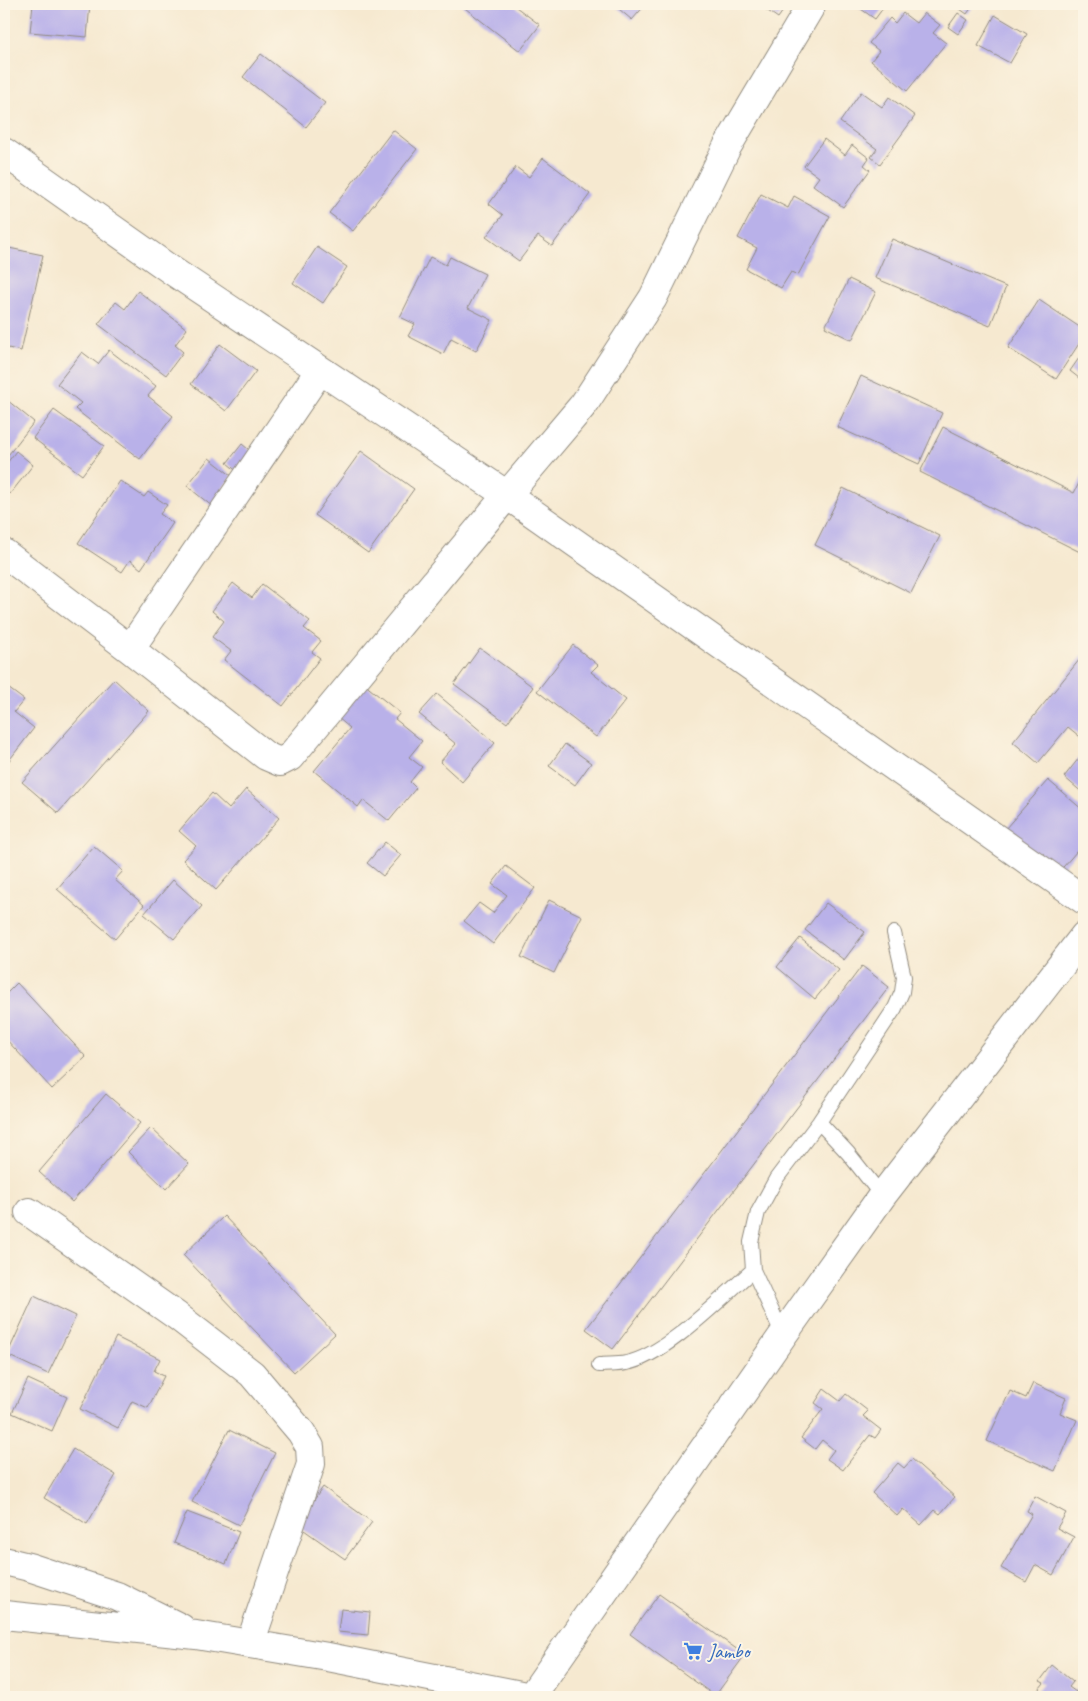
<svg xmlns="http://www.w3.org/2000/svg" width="1088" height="1701" viewBox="0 0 1088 1701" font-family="Caveat,sans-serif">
<rect width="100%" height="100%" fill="#fcf5e5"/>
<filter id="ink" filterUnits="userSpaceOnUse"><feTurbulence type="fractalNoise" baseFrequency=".02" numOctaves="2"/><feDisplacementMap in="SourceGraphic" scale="10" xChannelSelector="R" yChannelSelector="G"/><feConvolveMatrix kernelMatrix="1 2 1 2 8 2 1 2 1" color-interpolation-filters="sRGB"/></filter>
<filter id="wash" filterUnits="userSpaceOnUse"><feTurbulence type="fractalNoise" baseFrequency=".0096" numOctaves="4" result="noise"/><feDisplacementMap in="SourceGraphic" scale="20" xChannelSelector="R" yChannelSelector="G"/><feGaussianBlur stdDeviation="1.12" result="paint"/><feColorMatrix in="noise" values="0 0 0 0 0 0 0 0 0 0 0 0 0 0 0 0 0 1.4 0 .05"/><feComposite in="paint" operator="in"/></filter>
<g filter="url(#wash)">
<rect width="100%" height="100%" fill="#f6e9d0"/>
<g id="blocks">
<path fill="#b9b1e9" d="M 33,4 L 90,4 L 87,37 L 30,32 Z
M 462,4 L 512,4 L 540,25 L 520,51 L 461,5 Z
M 613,4 L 646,4 L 632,20 Z
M 758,4 L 788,4 L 778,18 Z
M 854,4 L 886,4 L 875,19 Z
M 953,4 L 974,4 L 967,14 Z
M 903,13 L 916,23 L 924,13 L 940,25 L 933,33 L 946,43 L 907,91 L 871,61 L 879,51 L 869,43 L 890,18 L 895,23 Z
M 958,13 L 968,20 L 958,34 L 948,27 Z
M 995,15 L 1027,34 L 1010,63 L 978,46 Z
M 261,54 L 325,103 L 306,127 L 243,77 Z
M 861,92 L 882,107 L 889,97 L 915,116 L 880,164 L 871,157 L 877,149 L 840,122 Z
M 393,130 L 417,149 L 353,231 L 329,213 Z
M 824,139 L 845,155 L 852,145 L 869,158 L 864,165 L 870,170 L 843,207 L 813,185 L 819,177 L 804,166 Z
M 543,158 L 590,194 L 552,246 L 538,236 L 519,261 L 486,237 L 503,215 L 489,204 L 516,167 L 529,177 Z
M 761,194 L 788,208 L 794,196 L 830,216 L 798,275 L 791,272 L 781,288 L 746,269 L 757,248 L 738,238 Z
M 892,239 L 1006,287 L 990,326 L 875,278 Z
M 4,247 L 43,255 L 21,351 L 4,347 Z
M 317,247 L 347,267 L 323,303 L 293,283 Z
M 430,257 L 446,265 L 450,257 L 485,274 L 468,308 L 492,320 L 476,351 L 451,338 L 443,354 L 408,336 L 415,324 L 400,317 Z
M 849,279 L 876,292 L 852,340 L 825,327 Z
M 138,291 L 187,329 L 175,345 L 183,352 L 166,375 L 98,324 L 116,302 L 125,309 Z
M 1039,300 L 1084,330 L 1084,336 L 1056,379 L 1008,348 Z
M 220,344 L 256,371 L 226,411 L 191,384 Z
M 109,350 L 156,386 L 148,396 L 173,416 L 140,459 L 75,409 L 81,403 L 57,384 L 82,352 L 98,364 Z
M 1084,351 L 1084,382 L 1070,371 Z
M 861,376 L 942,413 L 919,464 L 837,427 Z
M 7,400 L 34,422 L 5,459 L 4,404 Z
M 54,410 L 104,446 L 82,475 L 33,438 Z
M 943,427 L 1074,493 L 1084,473 L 1084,554 L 920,472 Z
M 242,444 L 254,454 L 239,473 L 227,463 Z
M 16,451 L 33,465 L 10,494 L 4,489 L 4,467 Z
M 361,451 L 414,489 L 368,553 L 315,515 Z
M 209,458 L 232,476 L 220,492 L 223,494 L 213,507 L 187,486 Z
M 120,481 L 144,497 L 148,492 L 167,505 L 160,514 L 173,523 L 141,569 L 130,560 L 122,572 L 78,543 Z
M 843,488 L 940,536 L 911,593 L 815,545 Z
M 233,583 L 252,598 L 262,584 L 310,621 L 304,628 L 321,641 L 312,652 L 320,658 L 283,706 L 224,660 L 231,651 L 212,637 L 224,621 L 212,611 Z
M 573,645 L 598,665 L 591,672 L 626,700 L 596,737 L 537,691 Z
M 480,648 L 533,687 L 507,723 L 454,684 Z
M 1084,654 L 1084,740 L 1068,727 L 1038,763 L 1013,742 Z
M 114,679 L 149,711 L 58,813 L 22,782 Z
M 359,680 L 400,713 L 395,719 L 422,741 L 409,757 L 422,767 L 410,782 L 416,788 L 389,821 L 363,800 L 358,807 L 314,771 L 350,728 L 332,713 Z
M 4,685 L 24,700 L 14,712 L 34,728 L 4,767 Z
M 437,694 L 495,743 L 462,782 L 440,762 L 456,744 L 419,714 Z
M 565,744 L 591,763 L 575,785 L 549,766 Z
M 1079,758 L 1084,762 L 1084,794 L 1064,777 Z
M 1048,780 L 1084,811 L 1084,843 L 1057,874 L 1005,829 Z
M 246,789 L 279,818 L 216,890 L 183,860 L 196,846 L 179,831 L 212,793 L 229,809 Z
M 385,842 L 401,855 L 383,876 L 367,863 Z
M 94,846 L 123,871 L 115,880 L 144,905 L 115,939 L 57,889 Z
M 506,866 L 535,888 L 493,944 L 464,921 L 479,903 L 493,913 L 507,895 L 492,884 Z
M 173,880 L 202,906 L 174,939 L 144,914 Z
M 549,900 L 582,916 L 554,973 L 521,957 Z
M 826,903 L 865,932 L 844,960 L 805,930 Z
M 800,938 L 839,970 L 815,999 L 777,967 Z
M 862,966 L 889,987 L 613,1349 L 586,1329 Z
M 17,983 L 86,1057 L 52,1089 L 4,1037 L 4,996 Z
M 106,1094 L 140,1123 L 72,1202 L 39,1172 Z
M 151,1128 L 189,1164 L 166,1189 L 128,1152 Z
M 224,1216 L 335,1334 L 294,1372 L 183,1255 Z
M 34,1296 L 76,1316 L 48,1374 L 7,1355 Z
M 116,1337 L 160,1359 L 154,1371 L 164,1376 L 148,1408 L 132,1401 L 118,1428 L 80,1409 Z
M 28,1379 L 67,1397 L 52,1431 L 12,1413 Z
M 1033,1383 L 1066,1398 L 1060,1413 L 1077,1420 L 1055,1471 L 987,1441 L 1010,1391 L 1026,1398 Z
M 824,1389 L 840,1401 L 846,1394 L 868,1411 L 863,1416 L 881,1430 L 875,1438 L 870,1435 L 843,1470 L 827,1459 L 834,1450 L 822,1440 L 815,1449 L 801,1438 L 823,1409 L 815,1403 Z
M 4,1425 L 10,1428 L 4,1441 Z
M 229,1430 L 275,1453 L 239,1525 L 192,1502 Z
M 73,1449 L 116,1475 L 87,1524 L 44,1498 Z
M 912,1459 L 955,1497 L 940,1514 L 935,1510 L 921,1525 L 903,1509 L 897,1516 L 872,1493 L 898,1463 L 904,1468 Z
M 323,1487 L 372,1522 L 345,1559 L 297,1525 Z
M 1035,1496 L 1066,1513 L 1057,1528 L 1074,1537 L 1053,1575 L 1035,1565 L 1026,1582 L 1001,1568 L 1032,1514 L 1027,1511 Z
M 187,1512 L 239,1532 L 226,1564 L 174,1543 Z
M 659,1594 L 745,1655 L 715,1696 L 630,1634 Z
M 341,1609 L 370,1612 L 368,1635 L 338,1632 Z
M 1052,1665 L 1073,1682 L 1069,1687 L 1076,1692 L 1078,1689 L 1084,1694 L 1084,1697 L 1026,1697 L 1030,1692 L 1034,1695 L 1044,1683 L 1040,1681 Z"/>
</g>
</g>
<g filter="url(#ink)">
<use href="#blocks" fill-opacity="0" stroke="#908a7e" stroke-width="1"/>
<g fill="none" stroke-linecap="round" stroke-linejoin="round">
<g stroke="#908a7e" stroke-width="16">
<path id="service" d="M 819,1122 L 848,1153 L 882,1196
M 783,1335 L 753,1270 L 751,1242 L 758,1212 L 776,1179 L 819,1122 L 895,1008 L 902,992 L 904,977 L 894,933
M 599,1365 C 608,1364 618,1365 626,1363 C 665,1356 722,1297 753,1270"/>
</g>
<g stroke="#908a7e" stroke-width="30">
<path id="minor" d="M 4,152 L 171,270 L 507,495 L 1084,900
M 4,553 L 130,649 L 266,756 L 280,762 L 290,757 L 507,495 L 584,404 L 653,298 L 727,147 L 812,4
M 130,649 L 320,370
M 29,1212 L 177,1316 L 252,1374 L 301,1432 L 310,1447 L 311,1464 L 250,1644
M 4,1561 L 29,1567 L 117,1596 L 181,1628
M 4,1615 L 196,1635 L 328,1657 L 531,1697
M 531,1697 L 783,1335 L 882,1196 L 1084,936"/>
</g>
<use href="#service" stroke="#fff" stroke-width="14"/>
<use href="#minor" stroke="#fff" stroke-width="28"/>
</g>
</g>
<defs>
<g id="supermarket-bare" transform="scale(1.5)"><path d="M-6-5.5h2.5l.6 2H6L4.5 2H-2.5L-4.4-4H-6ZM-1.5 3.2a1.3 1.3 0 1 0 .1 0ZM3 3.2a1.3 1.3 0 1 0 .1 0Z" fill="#3f7fe0" stroke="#fcf5e5" stroke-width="2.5" paint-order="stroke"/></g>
</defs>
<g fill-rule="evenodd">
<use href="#supermarket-bare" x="693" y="1651"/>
</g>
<g text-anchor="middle" stroke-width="4" stroke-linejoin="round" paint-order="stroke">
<g font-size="20" fill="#366cbe" stroke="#fcf5e5" text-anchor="start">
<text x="708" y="1658">Jambo</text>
</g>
</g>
<rect width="1088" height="1701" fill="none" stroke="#fcf5e5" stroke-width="20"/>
</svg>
